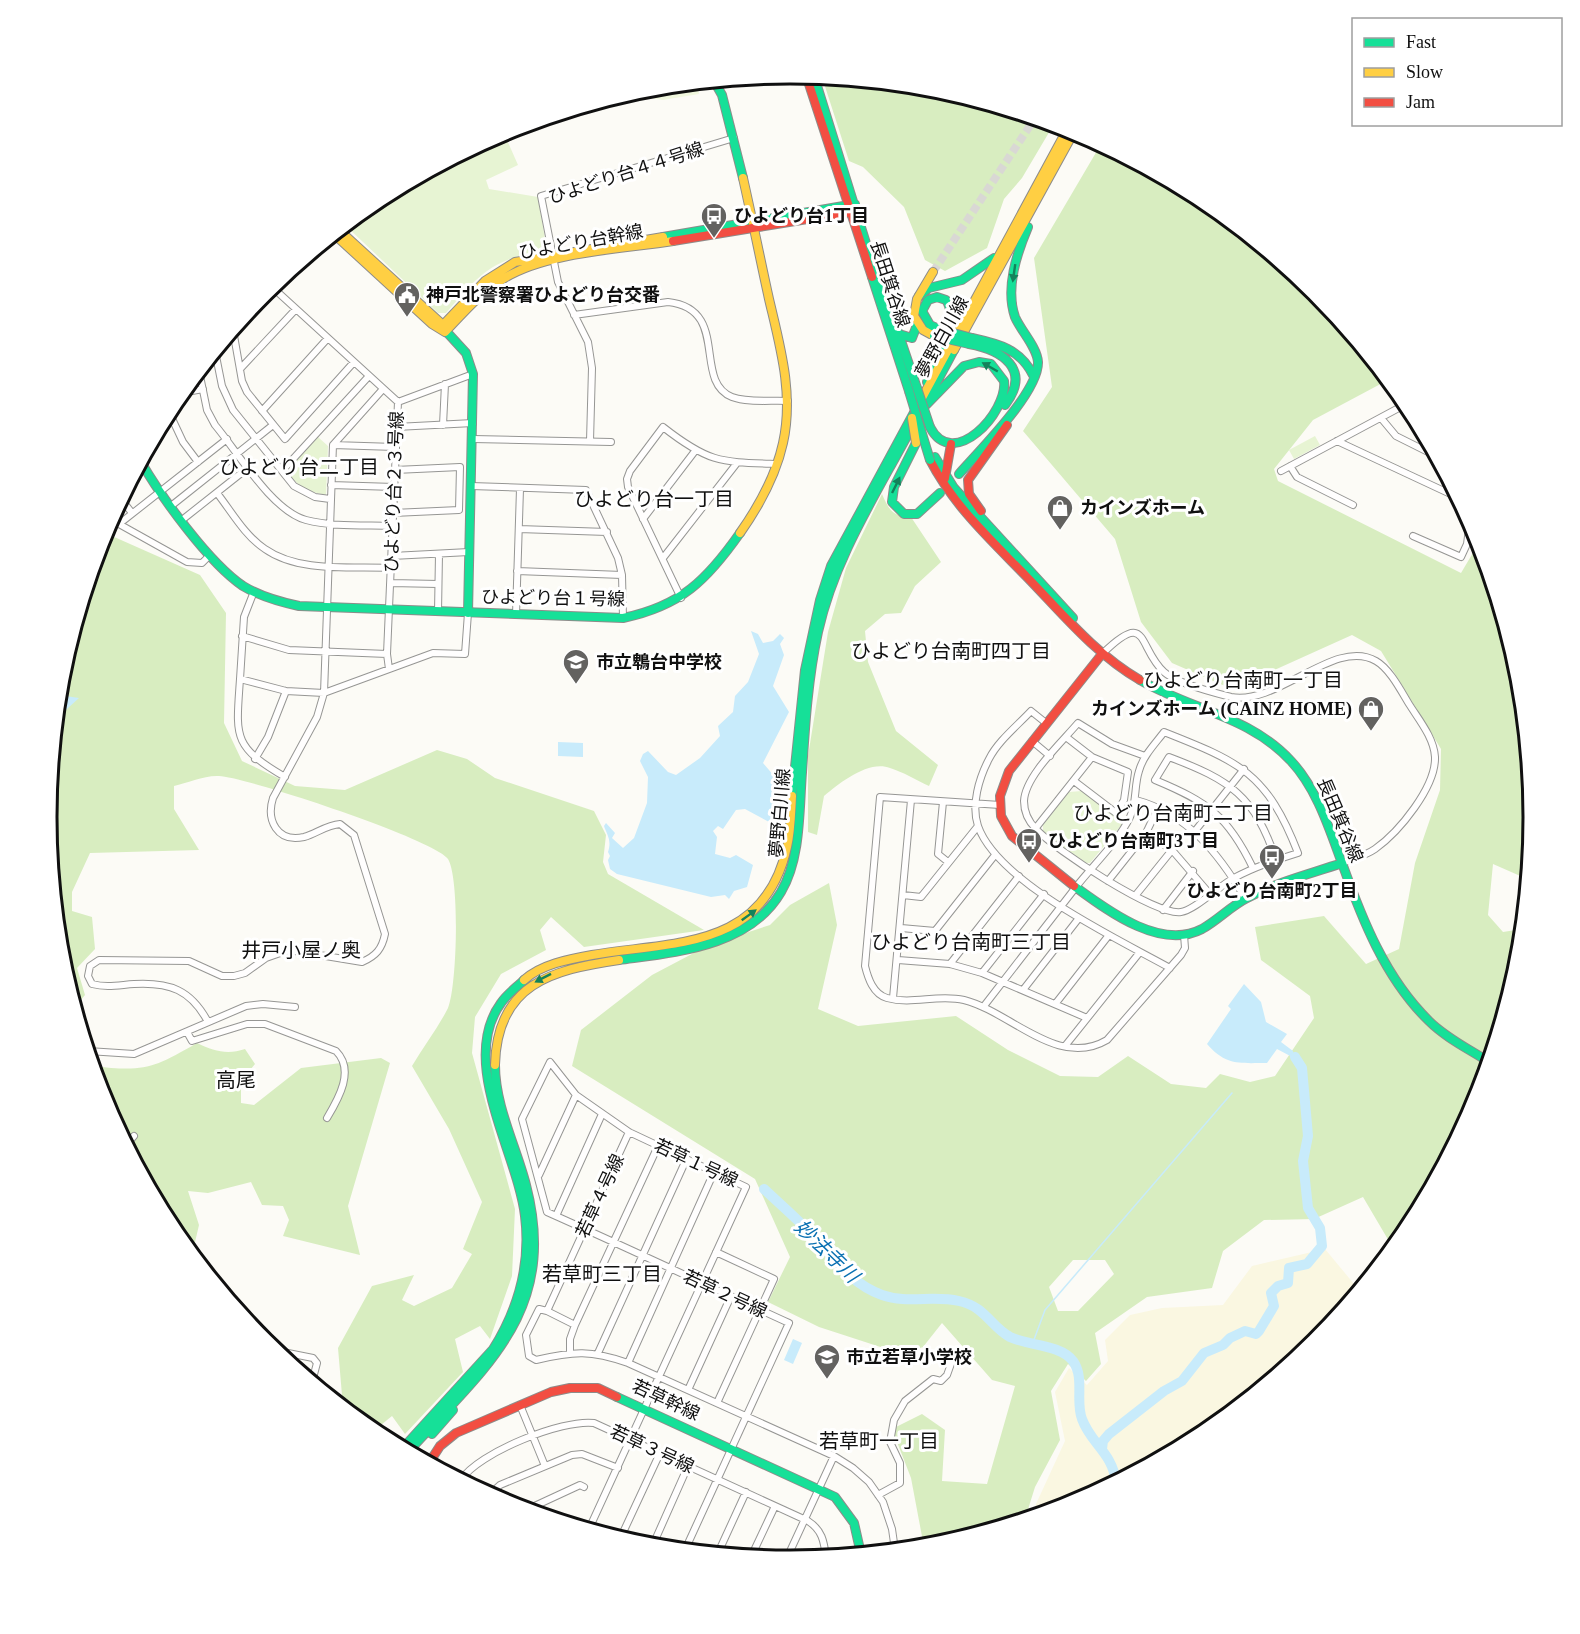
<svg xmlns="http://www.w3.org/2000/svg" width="1580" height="1634" viewBox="0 0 1580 1634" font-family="'Times New Roman','Noto Sans JP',serif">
<rect width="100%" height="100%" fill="#fcfbf6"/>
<path fill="#faf7e1" d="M 1325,1249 L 1359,1290 L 1315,1343 L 1203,1435 L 1074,1504 L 1030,1517 L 1065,1441 L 1055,1392 L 1069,1368 L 1087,1385 L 1108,1361 L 1105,1340 L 1130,1315 L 1162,1308 L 1223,1305 L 1252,1266 Z"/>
<path fill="#e7f4d3" d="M 503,131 L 518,165 L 486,180 L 489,189 L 538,197 L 546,245 L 542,249 C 487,264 483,271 446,313 L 438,313 L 345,225 L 377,199 Z
M 1315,436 L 1320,445 L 1294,459 L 1289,450 Z
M 318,437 L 328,446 L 326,495 L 304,490 L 285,471 Z
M 1082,791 L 1123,823 L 1090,863 L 1086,863 L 1043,833 L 1043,825 L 1069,792 Z"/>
<path fill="#d8edc0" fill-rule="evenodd" d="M 822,77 L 935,88 L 1054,124 L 1022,178 L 1004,199 L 987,248 L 945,271 L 925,260 L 904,207 L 863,167 L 849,161 Z
M 1101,144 L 1203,199 L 1316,292 L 1388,380 L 1313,420 L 1274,469 L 1278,481 L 1461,573 L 1480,541 L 1519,672 L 1533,817 L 1527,879 L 1493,864 L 1488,915 L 1503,932 L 1522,929 L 1519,962 L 1477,1102 L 1408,1230 L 1393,1248 L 1363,1197 L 1314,1219 L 1264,1220 L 1223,1251 L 1212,1288 L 1147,1297 L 1095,1333 L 1101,1364 L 1086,1381 L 1068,1364 L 1051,1391 L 1060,1440 L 1035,1487 L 1025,1519 L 924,1547 L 911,1478 L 892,1429 L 922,1414 L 945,1430 L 942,1481 L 987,1484 L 1015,1386 L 992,1380 L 942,1323 L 923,1347 L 902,1354 L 819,1327 L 768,1302 L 790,1257 L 755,1179 L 572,1066 L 581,1030 L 652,975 L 709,945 L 770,925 L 790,905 L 829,883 L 837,925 L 818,1009 L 858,1026 L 956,1016 L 1008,1050 L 1060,1076 L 1098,1077 L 1128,1056 L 1171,1084 L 1206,1088 L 1220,1074 L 1250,1082 L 1275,1076 L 1314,1018 L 1310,996 L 1261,960 L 1255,927 L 1324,916 L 1366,964 L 1399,949 L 1415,863 L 1440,790 L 1441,749 L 1381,651 L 1352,635 L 1232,689 L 1172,663 L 1141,622 L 1115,539 L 1023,431 L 1052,387 L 1034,258 ZM 1073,1260 L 1105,1260 L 1114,1274 L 1078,1311 L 1058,1311 L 1049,1287 Z
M 882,494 C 889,510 893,517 911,517 L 941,562 L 915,586 L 901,613 L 885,614 L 865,631 L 868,662 L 896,731 L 938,765 L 929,786 C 916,780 903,772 890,768 C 868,760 840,783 824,796 L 817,835 L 808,832 L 808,756 L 828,632 L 846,568 Z
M 103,532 L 200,575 L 226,613 L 224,723 L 242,761 L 295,786 L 345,790 L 437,750 L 467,759 L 495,778 L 594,811 L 606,835 L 603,862 L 608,874 L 704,930 L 584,947 L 551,917 L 540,930 L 546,950 L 501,974 L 475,1017 L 472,1053 L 515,1209 L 512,1276 L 490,1339 L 480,1326 L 455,1339 L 463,1372 L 405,1434 L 392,1416 L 376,1429 L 370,1430 L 343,1407 L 338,1348 L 372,1286 L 414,1275 L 402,1300 L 414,1306 L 452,1288 L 472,1254 L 463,1249 L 482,1202 L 449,1129 L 412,1066 C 423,1047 438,1028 448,1008 C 457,987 460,879 448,859 C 436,840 246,777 219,776 C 205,775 187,783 174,786 L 174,809 L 199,850 L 90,853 L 72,892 L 72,911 L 92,917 L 95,949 L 77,968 L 85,995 L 75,1007 L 61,962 L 47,817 L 61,672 Z
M 197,1043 C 214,1051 227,1055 245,1049 L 255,1064 L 241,1081 L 241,1103 L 254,1105 L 301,1068 L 381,1058 L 390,1063 L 348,1206 L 360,1255 L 283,1236 L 289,1220 L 283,1206 L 262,1205 L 251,1182 L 208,1193 L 188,1191 L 199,1225 L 192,1255 L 172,1230 L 103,1101 L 92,1066 C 144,1072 152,1069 197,1043 Z"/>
<path fill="#f1f8de" d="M 697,83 L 699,94 L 663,100 L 637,96 L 599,109 L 602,101 L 645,88 Z"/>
<path fill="#c8ebfb" d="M 751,631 L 758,634 L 763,643 L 773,641 L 780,634 L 784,638 L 780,644 L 784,655 L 773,686 L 789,712 L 763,763 L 775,777 L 774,796 L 783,801 L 778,821 L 771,823 L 745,809 L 736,810 L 723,829 L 718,826 L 713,831 L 717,837 L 715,854 L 730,858 L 736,855 L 753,865 L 747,887 L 734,891 L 729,899 L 725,895 L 711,897 L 617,874 L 610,869 L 608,860 L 610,856 L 608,852 C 612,840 607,835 604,826 L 606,823 L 615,833 L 612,838 L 623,848 L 634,838 L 647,803 L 648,777 L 640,761 L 643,754 L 648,751 L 668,772 L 676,775 L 700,758 L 720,736 L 718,726 L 733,712 L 735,696 L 748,682 L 759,654 Z
M 59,695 L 79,698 L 56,719 Z
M 558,742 L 583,743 L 583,757 L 558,756 Z
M 1244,984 L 1261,1002 L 1266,1022 L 1287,1034 L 1281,1042 L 1293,1051 L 1294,1058 L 1277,1049 L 1267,1063 C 1240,1063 1226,1066 1207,1044 L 1231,1009 L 1228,1006 Z
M 793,1339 L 802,1343 L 793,1364 L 784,1360 Z"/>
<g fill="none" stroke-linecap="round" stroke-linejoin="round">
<path stroke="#c8ebfb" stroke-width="1.5" d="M 1032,1345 L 1045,1310 L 1232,1093"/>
<path stroke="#c8ebfb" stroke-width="10" d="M 764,1189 C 782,1206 801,1222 817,1240 C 837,1262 852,1284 882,1295 C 907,1304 933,1295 959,1301 C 986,1307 990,1326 1010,1337 C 1028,1346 1060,1344 1073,1361 C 1085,1378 1075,1401 1082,1419 C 1091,1444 1112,1452 1116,1482
M 1102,1449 L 1103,1441 L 1109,1434 L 1164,1391 L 1182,1381 L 1204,1353 L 1223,1345 L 1230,1338 L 1245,1331 L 1256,1334 L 1259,1331 L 1274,1306 L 1271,1293 L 1278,1286 L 1288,1283 L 1289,1268 L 1307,1264 L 1322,1246 L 1320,1228 L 1308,1208 L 1303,1161 L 1308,1136 L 1302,1068 L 1295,1057"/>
<path stroke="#d9d8d4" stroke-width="8" stroke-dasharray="8 4" stroke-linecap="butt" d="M 933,272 L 1035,118"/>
<g stroke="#969694" stroke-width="8">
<path id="street" d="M 271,286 L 398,402 L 387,654 L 389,669
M 574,315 L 668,302 C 731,309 692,381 732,397 C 748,403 771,400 788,401
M 233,330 L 242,381 L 247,392 L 285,439 L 354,362
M 215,351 L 222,386 L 233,410 L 294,486 L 315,497 L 330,499
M 240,369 L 296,309
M 199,371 L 207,410 L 215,425 C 237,451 272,511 306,520 C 333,527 364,525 393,526
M 181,393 L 203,389
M 398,402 L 473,374
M 168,410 L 183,442 L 198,462
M 262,411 L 328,338
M 1381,418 L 1396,436 L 1436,456
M 443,425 L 445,384
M 396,427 L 473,423
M 473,439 L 611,442
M 590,441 L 592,368 L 588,342 L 558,282 L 541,196 L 734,138
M 1337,441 L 1459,498
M 333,445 L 395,447
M 1290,466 L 1297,477 L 1353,505
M 282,471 L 369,376
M 1281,471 L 1408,403
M 331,485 L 394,487
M 471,486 L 586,490 L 618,558 L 622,575 L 623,618
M 217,493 C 231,511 245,536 265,549 C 299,573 352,566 391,568
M 121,499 L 132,513
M 171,506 L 273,425
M 393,513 L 459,510 L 460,467 L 395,470
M 110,519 L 187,562 L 202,563 L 209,556
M 643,519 L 695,451
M 182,520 L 249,467
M 119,524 L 227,439
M 519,529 L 607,532
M 1413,536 L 1461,557 L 1467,544 L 1470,521
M 392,556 L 469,552
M 663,558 L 737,463
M 517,571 L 622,575
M 391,583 L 438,584
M 253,594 L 244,617 L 240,679 L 286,691 L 324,693 L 433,653 L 465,654 L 468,613
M 681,598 L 628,487 L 627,479 L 630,471 L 663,427 C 709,463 720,462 777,464
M 438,612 L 439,554
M 516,615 L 520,489
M 242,636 L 289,650 L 387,654
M 1102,654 C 1149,608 1137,647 1164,672 C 1176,683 1215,693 1231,697 C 1278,706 1335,637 1376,661 C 1390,669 1401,691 1409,704 C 1419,720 1434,738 1435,757 C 1436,787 1399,832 1375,849 C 1365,856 1352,859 1342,863
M 240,679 C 236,737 232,746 285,777
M 1046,723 L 1031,711 C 1017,726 998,741 989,759 C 979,778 971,805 978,826 C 998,883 1118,939 1170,968
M 1066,737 L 1092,757 L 1128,772 L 1124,800 L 1116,813 L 1074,781
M 1032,741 L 1050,756
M 255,759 L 268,737 L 286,691
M 1136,800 C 1188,814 1219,854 1245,898
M 943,802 L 938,854 L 948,862
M 1000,805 L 880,797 L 865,966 C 868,978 873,994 887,998 C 913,1005 937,994 964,1000 C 1011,1012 1058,1069 1107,1040 L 1181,955 L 1185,948 L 1184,935
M 1035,829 L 1092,757
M 1195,831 L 1244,769
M 1146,833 L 1172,850 L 1209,893
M 1253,868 C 1228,816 1208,802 1155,780 L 1169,757 C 1230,780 1255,796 1276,860
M 1108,881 L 1146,833 L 1158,808
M 903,895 L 921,897 L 978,826
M 1135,896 L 1172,850
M 1163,910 L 1193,871
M 901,928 L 935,931 L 995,855
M 898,960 L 950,964 L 982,973 L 1087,1018
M 950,964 L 1019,876
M 982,973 L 1044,894
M 1023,990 L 1079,918
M 893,998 L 911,800
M 1056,1003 L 1109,935
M 984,1006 L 1076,887 C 1093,865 1118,842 1130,817 C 1137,802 1134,786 1139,771 C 1143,756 1155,744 1164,732 C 1240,762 1267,773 1298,853 C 1276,860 1254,867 1234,878 C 1219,886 1195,910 1181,912 C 1156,916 1055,850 1036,829 C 1028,821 1024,812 1024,801 C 1025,776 1062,742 1078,723 L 1112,744 L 1145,756
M 208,1022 C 191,990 170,982 134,984 C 119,985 107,988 92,984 L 88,976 L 90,966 L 99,960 L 189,961 L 222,976 L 234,976 L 245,973 L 266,958 L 289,950 L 362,962 C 376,956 382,949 385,934 L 354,835 L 340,824 C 326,825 316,834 304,837 C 277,843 266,820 273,798 L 317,717 L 324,693 L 333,445 L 383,389
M 187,1032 L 192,1041 L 247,1024 L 265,1024 L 336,1051 C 355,1070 339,1098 327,1118
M 1065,1046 L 1140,952
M 88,1051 L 134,1054 L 246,1006 L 263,1004 L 295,1007
M 629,1132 L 547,1311 L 539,1309 L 526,1335 L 529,1356 L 536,1360 C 574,1351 591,1350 628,1363 L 834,1456 L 853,1468 L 869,1482 L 883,1502 L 892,1529 L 895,1550
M 126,1145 L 134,1136
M 539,1175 L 576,1095
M 556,1216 L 602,1114
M 716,1252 L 774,1279 L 717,1403
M 547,1311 L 575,1325
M 273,1350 L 313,1358 L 317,1363 L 312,1382
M 570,1352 L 570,1339 L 575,1325 L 658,1146
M 598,1353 L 686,1160
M 628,1363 L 714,1172
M 688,1390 L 731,1296
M 520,1405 L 545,1466
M 461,1480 C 478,1453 562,1419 594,1423 L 808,1521 C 822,1530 824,1541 826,1557
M 489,1495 L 500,1485 L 572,1455 L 582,1454 L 618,1468
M 878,1495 L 900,1483 L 900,1463 L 890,1442 L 894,1420 L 905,1401 L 933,1379 L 941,1381 L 947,1375 L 952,1361
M 526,1510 L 580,1485 L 584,1487
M 589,1529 L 746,1187 L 629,1132 L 576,1095 L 550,1062 L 522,1119 L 547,1212 C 628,1248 708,1286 789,1323 L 685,1550
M 620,1539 L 660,1453
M 652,1547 L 688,1466
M 718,1553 L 746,1492
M 751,1557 L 775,1506
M 786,1560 L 834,1456"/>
</g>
<g stroke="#8d8c8a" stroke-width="10">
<path id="fast" d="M 814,76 L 892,327
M 714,81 L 722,95 L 743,178
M 663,237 L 855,204
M 872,277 L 909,391
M 919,296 L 929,288 L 962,280 L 994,258
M 894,320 L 917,388
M 444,329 L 466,353 L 473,374 L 468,613
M 899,334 L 912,338 L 917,325
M 972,338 C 999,344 1020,349 1033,375
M 969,344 C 1002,350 1032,369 1005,405
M 927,382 C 931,359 961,320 946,300 L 937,297 L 928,300 L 922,311 L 930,325 L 939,329
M 926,405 L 964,366 L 979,362 L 991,364 L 1004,381 C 1008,412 953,472 930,427
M 916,443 L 894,487 L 892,502 L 904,514 L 917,514 L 940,493
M 935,457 L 954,488 L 1073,618
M 141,462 C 162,498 209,563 243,586 C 261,597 280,602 299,606 L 623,618 C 681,606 707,580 740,533
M 959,474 C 979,451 1039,392 1038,362 C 1037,347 1021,331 1015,317 C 1005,288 1017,253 1028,227
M 1140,680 C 1191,710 1250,716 1291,761 C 1317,789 1329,828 1342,863 C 1362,919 1385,978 1429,1021 C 1446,1038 1469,1049 1489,1062
M 792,796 L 805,670 L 820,600 L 831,566 L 916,409
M 1074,886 C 1107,910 1160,951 1202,929 C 1218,920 1231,906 1247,898 C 1277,882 1310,874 1342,863
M 619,960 C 676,952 749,947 781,892 C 801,858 799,811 802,772 C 805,725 808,678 818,632 C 832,569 864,514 895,458 C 915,422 935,386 954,350
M 492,1351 C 518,1310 531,1264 525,1216 C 518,1154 458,1062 501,1003 C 507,994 517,987 524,980
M 617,1397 L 835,1497 L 854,1523 L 861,1554
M 432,1434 L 453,1410
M 402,1449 L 495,1347
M 408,1452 C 485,1367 559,1312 526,1185 C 516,1146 495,1106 495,1065"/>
</g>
<g stroke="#8d8c8a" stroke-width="10">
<path id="slow" d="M 339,230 L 443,325 L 485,281 L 515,262 L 663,237
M 334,234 L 432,324 L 445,332 C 463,313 480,293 503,279 C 545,252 623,249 673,241
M 933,272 L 917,299 L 914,316 L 923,330 L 934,336
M 954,350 L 1075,130
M 916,409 L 1068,128
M 740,533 C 759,506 776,475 783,443 C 794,394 780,346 769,299 C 760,258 752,218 743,178
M 524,980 C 541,964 570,959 592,955 C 675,941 764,950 787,847 C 791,830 791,813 792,796
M 495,1065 C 497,984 551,970 619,960"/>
</g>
<g stroke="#8d8c8a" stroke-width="10">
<path id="jam" d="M 806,75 L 872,277
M 673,241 L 857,211
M 930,460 C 954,506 990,539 1026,576 C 1062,613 1095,654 1140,680
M 945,478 L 951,444
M 981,511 L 969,494 L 968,480 L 1007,425
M 1074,886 L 1012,836 L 1001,816 L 1000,796 L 1009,771 L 1102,654
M 429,1463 L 440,1446 L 456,1433 L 551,1392 L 570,1388 L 598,1388 L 617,1397"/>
</g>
<use href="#street" stroke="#fffefe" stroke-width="6"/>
<use href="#fast" stroke="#16e098" stroke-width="8"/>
<use href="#slow" stroke="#ffcf43" stroke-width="8"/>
<use href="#jam" stroke="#f24e42" stroke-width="8"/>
<g stroke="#8d8c8a" stroke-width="10" stroke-linecap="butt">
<path id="fast-bridge" d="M 939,329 L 972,338
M 934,336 L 969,344
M 917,388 L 930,427
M 909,391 L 930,460"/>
</g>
<g stroke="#8d8c8a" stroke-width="10" stroke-linecap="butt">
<path id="slow-bridge" d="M 912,418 L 916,443"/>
</g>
<use href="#fast-bridge" stroke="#16e098" stroke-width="8"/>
<use href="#slow-bridge" stroke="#ffcf43" stroke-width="8"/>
</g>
<defs><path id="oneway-solid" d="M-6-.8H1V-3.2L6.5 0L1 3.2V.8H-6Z" transform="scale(1.5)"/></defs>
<g fill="#13825b">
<use href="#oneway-solid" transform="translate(1014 273) rotate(98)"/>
<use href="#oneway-solid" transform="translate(990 367) rotate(-150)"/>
<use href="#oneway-solid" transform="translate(896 485) rotate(-64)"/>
<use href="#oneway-solid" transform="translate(749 915) rotate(-36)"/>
<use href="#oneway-solid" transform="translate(543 978) rotate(153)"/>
</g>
<defs>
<g id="bus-pin" transform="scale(1.35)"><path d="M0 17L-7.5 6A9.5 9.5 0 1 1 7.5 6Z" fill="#636260" stroke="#fff"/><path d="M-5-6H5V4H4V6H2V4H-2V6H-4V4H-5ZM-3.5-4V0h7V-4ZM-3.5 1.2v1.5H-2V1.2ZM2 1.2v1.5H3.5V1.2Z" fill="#fff"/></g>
<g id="civic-pin" transform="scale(1.35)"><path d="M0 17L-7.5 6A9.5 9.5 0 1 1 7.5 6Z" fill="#636260" stroke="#fff"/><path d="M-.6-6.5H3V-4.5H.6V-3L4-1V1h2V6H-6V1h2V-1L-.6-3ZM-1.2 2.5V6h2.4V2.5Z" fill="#fff"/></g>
<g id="shop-pin" transform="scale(1.35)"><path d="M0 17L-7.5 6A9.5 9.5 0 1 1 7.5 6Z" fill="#636260" stroke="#fff"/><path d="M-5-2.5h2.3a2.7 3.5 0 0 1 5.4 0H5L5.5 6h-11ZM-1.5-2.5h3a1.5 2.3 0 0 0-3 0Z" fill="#fff"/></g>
<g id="school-pin" transform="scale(1.35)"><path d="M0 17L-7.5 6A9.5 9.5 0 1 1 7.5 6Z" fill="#636260" stroke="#fff"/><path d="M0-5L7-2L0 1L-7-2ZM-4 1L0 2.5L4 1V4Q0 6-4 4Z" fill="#fff"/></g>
</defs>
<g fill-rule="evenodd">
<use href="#bus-pin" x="714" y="216"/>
<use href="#civic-pin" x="407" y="295"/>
<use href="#shop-pin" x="1060" y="508"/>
<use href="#school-pin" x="576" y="662"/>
<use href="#shop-pin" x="1371" y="709"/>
<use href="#bus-pin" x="1029" y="841"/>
<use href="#bus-pin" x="1272" y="857"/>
<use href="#school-pin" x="827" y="1357"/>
</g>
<g text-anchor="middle" stroke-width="6" stroke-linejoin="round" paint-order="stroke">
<g font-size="18" fill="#101010" stroke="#fff">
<text transform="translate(626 173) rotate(-18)" y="6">ひよどり台４４号線</text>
<text transform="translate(581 242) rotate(-10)" y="6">ひよどり台幹線</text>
<text transform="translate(890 284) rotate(72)" y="6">長田箕谷線</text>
<text transform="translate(942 337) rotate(-61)" y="6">夢野白川線</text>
<text transform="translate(394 492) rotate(-88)" y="6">ひよどり台２３号線</text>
<text transform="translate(553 598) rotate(1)" y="6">ひよどり台１号線</text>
<text transform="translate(780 813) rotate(-85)" y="6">夢野白川線</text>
<text transform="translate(1340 820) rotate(67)" y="6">長田箕谷線</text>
<text transform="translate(696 1163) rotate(25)" y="6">若草１号線</text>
<text transform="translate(600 1196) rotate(-65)" y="6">若草４号線</text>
<text transform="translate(725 1294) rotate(25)" y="6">若草２号線</text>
<text transform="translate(666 1400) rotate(25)" y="6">若草幹線</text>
<text transform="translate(652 1449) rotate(25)" y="6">若草３号線</text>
</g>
<g font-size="18" font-weight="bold" fill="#101010" stroke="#fff" text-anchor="start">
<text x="734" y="222">ひよどり台1丁目</text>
<text x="426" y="301">神戸北警察署ひよどり台交番</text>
<text x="1080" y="514">カインズホーム</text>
<text x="596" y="668">市立鵯台中学校</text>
<text x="1352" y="715" text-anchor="end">カインズホーム (CAINZ HOME)</text>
<text x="1048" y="847">ひよどり台南町3丁目</text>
<text x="1272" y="897" text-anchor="middle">ひよどり台南町2丁目</text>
<text x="846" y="1363">市立若草小学校</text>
</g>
<g font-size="20" fill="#101010" stroke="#fff">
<text x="299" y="474">ひよどり台二丁目</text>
<text x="654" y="506">ひよどり台一丁目</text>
<text x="951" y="658">ひよどり台南町四丁目</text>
<text x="1243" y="687">ひよどり台南町一丁目</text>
<text x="1173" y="820">ひよどり台南町二丁目</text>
<text x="971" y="949">ひよどり台南町三丁目</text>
<text x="301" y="957">井戸小屋ノ奥</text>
<text x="236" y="1087">高尾</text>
<text x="602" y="1281">若草町三丁目</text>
<text x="879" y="1448">若草町一丁目</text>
</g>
<g font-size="20" font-style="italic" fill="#0970b2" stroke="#fff">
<text transform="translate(827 1251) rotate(44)" y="7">妙法寺川</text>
</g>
</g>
<path d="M0 0H1580V1634H0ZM57 817a733 733 0 1 1 1466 0a733 733 0 1 1-1466 0Z" fill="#fff" fill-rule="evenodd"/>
<path fill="none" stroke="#101010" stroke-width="3" d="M57 817a733 733 0 1 1 1466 0a733 733 0 1 1-1466 0Z"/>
<rect x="1352" y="18" width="210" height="108" fill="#ffffff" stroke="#9f9f9f" stroke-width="1.5"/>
<rect x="1364" y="38" width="30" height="9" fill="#16e098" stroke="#9f9f9f" stroke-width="1.5"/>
<text x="1406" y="48" font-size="18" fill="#101010">Fast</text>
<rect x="1364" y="68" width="30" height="9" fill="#ffcf43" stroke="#9f9f9f" stroke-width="1.5"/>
<text x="1406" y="78" font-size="18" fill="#101010">Slow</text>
<rect x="1364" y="98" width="30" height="9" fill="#f24e42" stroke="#9f9f9f" stroke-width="1.5"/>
<text x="1406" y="108" font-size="18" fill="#101010">Jam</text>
</svg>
